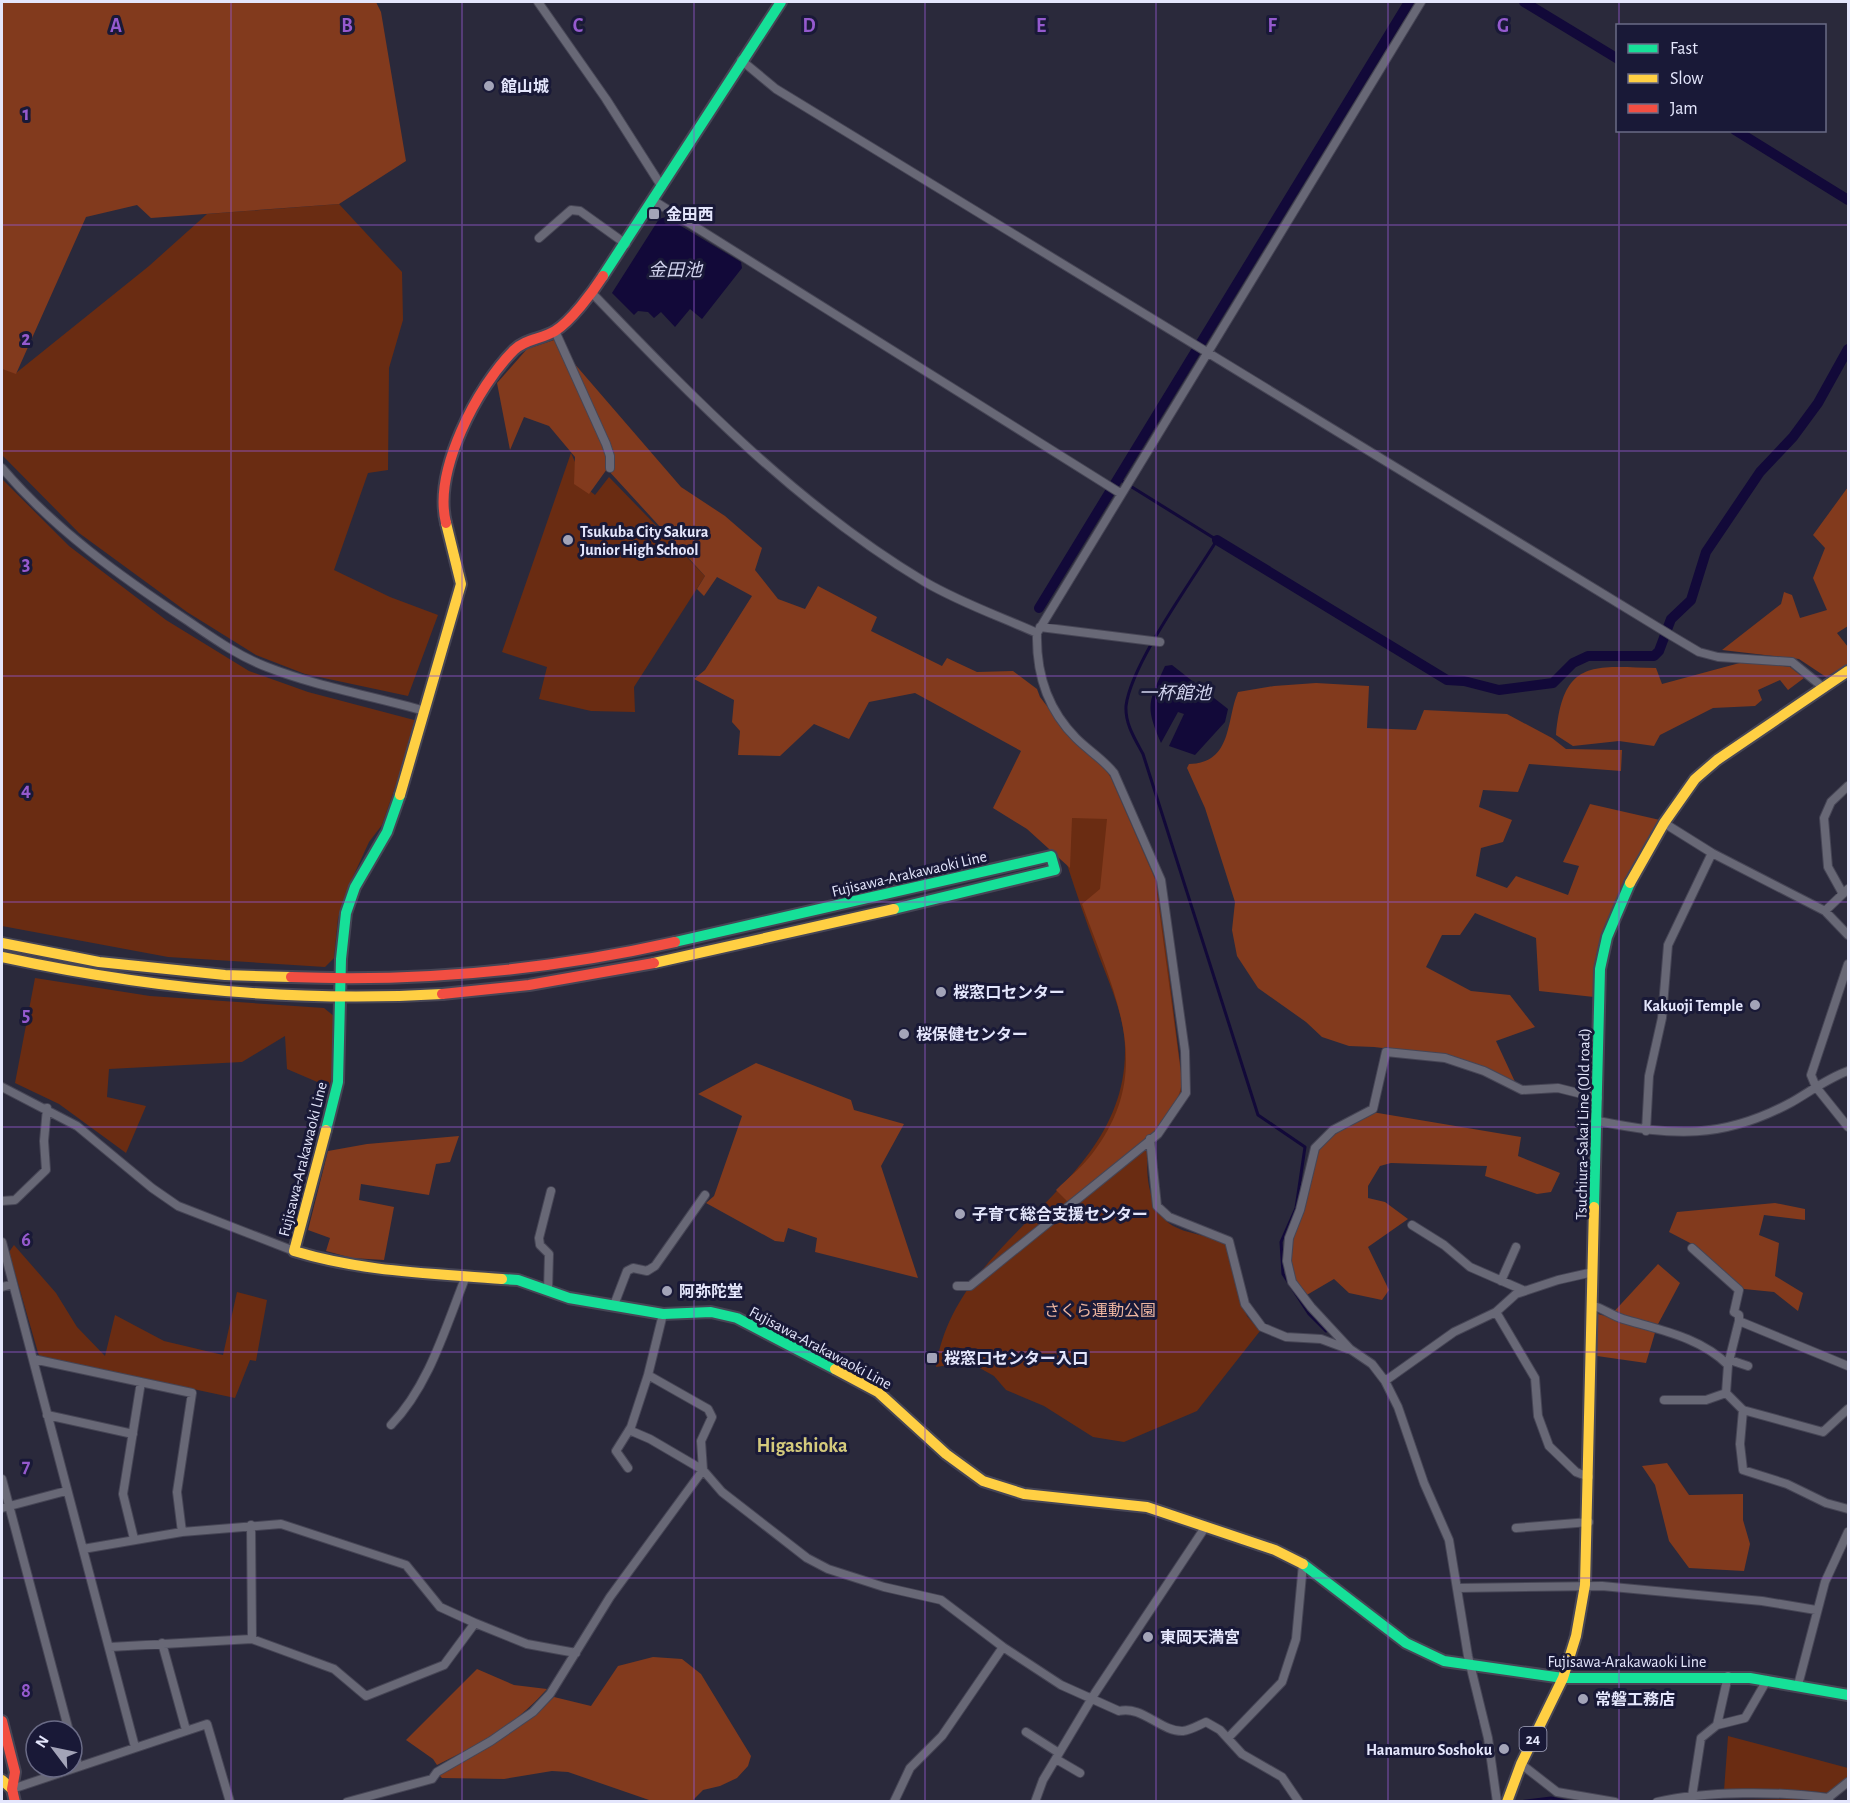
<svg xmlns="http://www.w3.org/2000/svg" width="1850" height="1803" viewBox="0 0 1850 1803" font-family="'Alegreya Sans','Noto Sans JP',sans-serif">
<rect width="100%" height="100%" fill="#2a293b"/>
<path fill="#6a2c12" d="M 339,204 L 402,272 L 403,320 L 389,368 L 388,470 L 368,473 L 334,570 L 390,597 L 438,615 L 408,696 L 305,674 L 256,655 L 187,612 L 79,533 L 2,455 L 2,369 L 16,373 L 149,266 L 207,214 Z
M 571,453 L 589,493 L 590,491 L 595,495 L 609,477 L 705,576 L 634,687 L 635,712 L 591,711 L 539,699 L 547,667 L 502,652 Z
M 2,479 L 69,546 L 166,620 L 249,671 L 308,692 L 418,721 L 382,825 L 369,842 L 352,879 L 338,918 L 334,958 L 325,967 L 168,957 L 2,926 Z
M 1076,744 L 1105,765 L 1158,884 L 1183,1088 C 1178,1105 1164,1115 1156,1130 C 1141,1155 1145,1206 1170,1224 C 1186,1235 1210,1234 1226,1245 L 1247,1316 L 1260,1331 L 1197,1411 L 1124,1442 L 1093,1437 L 1044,1406 L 1006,1390 L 994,1376 L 969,1362 L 936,1367 C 955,1235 1124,1189 1125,1052 C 1126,1017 1108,981 1096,948 C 1076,893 1057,840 1046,782 Z
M 35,978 L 150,996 L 324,1008 L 335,1017 L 333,1072 L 329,1087 L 287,1069 L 285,1036 L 242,1062 L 109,1069 L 107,1097 L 146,1106 L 126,1153 L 59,1104 L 15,1083 Z
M 14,1245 L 56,1293 L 77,1327 L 105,1356 L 115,1315 L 164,1341 L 223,1355 L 237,1292 L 267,1300 L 256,1361 L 250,1360 L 235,1398 L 39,1356 L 9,1252 Z
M 1728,1736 L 1848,1768 L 1848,1777 L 1829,1793 L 1800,1790 L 1724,1791 Z
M 1794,1799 L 1815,1801 L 1676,1802 L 1680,1801 Z"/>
<path fill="#823a1d" d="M 2,2 L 376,2 L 381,12 L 406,161 L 339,204 L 151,218 L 137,205 L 86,217 L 16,374 L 2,369 Z
M 554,340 L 681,487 L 725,516 L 762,548 L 755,570 L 778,599 L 805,609 L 818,586 L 877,617 L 871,631 L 942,666 L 947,658 L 977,672 L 1013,671 L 1037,689 L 1040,697 L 1077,745 L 1101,762 L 1111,778 L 1155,879 L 1182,1081 C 1177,1129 1104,1173 1068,1202 L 1056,1190 C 1068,1178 1082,1167 1092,1154 C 1158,1069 1113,992 1082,904 L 1100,889 L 1107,819 L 1072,818 L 1070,868 L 1027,829 L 993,808 L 1021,751 L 915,693 L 869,702 L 849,739 L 814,724 L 780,756 L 738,755 L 740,731 L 732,722 L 734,700 L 694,679 L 705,670 L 752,596 L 717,577 L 704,596 L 697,589 L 705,576 L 607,469 L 589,494 L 574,484 L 575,457 L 549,426 L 524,417 L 510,450 L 497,383 L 527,349 Z
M 1848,487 L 1848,626 L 1837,633 L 1848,647 L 1848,664 L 1826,677 L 1799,659 L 1722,650 L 1781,604 L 1784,592 L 1792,595 L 1800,618 L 1827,610 L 1813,578 L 1825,548 L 1813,535 Z
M 1747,661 L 1790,667 L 1804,678 L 1788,690 L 1780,680 L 1758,690 L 1762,700 L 1755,706 L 1713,708 L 1660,735 L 1654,746 L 1619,741 L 1573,746 L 1556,735 C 1563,659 1592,666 1656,668 L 1662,684 Z
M 1316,683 L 1369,686 L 1367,728 L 1416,730 L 1424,710 L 1507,714 L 1552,738 L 1566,749 L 1622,750 L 1621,771 L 1529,764 L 1518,792 L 1483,790 L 1479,807 L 1512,820 L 1503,842 L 1481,848 L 1476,876 L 1507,888 L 1516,876 L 1568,895 L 1579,866 L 1563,862 L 1590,804 L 1660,820 C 1626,879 1599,928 1594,997 L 1539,991 L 1536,938 L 1475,913 L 1460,935 L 1442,935 L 1426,967 L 1471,991 L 1510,995 L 1535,1027 L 1496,1041 L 1516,1084 L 1445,1055 L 1374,1047 L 1349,1046 L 1322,1037 L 1306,1022 L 1258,988 L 1237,956 L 1232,930 L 1235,902 L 1205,808 L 1187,768 L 1189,764 C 1233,763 1226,720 1238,692 L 1274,686 Z
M 756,1063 L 851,1100 L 854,1110 L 904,1124 L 881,1166 L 918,1278 L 815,1252 L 817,1238 L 788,1228 L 784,1242 L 775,1241 L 706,1203 L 714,1196 L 742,1116 L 698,1094 Z
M 1372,1112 L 1521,1137 L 1518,1156 L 1560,1173 L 1551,1192 L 1537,1194 L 1485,1176 L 1487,1166 L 1391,1163 L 1380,1166 L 1368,1186 L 1368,1198 L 1385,1202 L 1408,1219 L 1368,1247 L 1389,1290 L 1382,1300 L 1349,1293 L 1334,1279 L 1305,1296 C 1299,1286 1291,1274 1289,1263 C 1286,1246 1308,1162 1319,1147 C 1331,1130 1356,1125 1372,1112 Z
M 459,1136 L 450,1162 L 436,1164 L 429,1195 L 361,1184 L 359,1200 L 394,1207 L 384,1260 L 352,1258 L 326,1251 L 330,1238 L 308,1230 L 328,1151 L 367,1144 Z
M 1775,1203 L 1805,1209 L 1805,1220 L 1764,1215 L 1759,1235 L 1779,1243 L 1775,1276 L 1803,1293 L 1798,1311 L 1774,1292 L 1744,1289 L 1692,1244 L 1669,1232 L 1677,1212 Z
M 1658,1264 L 1680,1283 L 1657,1326 L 1646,1363 L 1597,1356 L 1598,1314 L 1609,1317 Z
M 1667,1463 L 1689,1495 L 1743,1494 L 1743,1520 L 1750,1544 L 1744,1571 L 1689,1568 L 1669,1541 L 1655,1485 L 1642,1466 Z
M 653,1657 L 682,1659 L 701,1674 L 751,1756 L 748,1766 L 737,1778 L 720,1786 L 703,1790 L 692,1801 L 652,1801 L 568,1772 L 552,1771 L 504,1779 L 442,1778 L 439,1775 L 535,1714 L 554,1697 L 591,1706 L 618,1666 Z
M 477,1669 L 514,1685 L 547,1689 C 513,1727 482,1743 437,1765 L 433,1759 L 406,1740 Z"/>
<path fill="#120939" d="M 666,217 L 741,262 L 742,268 L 702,319 L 690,309 L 675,327 L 661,312 L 654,318 L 648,312 L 638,311 L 634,315 L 612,293 L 659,219 Z
M 1172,665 L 1228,709 L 1225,722 L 1195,755 L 1169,746 L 1184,714 L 1178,712 L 1161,743 C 1145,706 1148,703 1165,666 Z"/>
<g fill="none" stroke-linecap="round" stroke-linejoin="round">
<path stroke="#120939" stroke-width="3" d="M 1119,479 L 1217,540 C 1193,579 1131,664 1126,706 C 1125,724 1135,739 1143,754 L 1258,1115 L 1305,1147 L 1296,1208 L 1281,1242 L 1283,1274 L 1309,1314 L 1326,1331
M 1478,1711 L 1480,1721
M 1519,1802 L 1551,1798 L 1570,1802"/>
<path stroke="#120939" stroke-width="10" d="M 1524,2 L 1618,59
M 1735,130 L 1848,200
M 1217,540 L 1447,680 L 1464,681 L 1499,690 L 1553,683 L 1573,663 L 1588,656 L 1654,656 L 1659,651 L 1671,619 L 1691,600 L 1706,552 L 1760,472 L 1793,437 L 1818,403 L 1848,349
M 1039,608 L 1409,2"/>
<g stroke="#464555" stroke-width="10">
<path id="street" d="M 538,2 L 606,99 L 662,187
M 741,60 L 776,89 L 1672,636 L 1699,652 L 1718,657 L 1792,662 L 1824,688
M 654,201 L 1120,493
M 539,238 L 571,210 L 580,211 L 626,244
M 592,293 C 694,399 798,506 925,582 C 961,603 999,616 1037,633
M 555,331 L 606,444 L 610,456 L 610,468
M 2,468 C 54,529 121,577 188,621 C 213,638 238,656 267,667 C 318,687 373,696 425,711
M 1040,627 L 1160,642
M 1664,823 L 1712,853 L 1825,911 L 1848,935
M 1843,894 L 1828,867 L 1824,818 L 1831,802 L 1848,786
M 1825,911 L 1848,889
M 1848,964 L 1811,1075 L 1816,1087 L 1848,1127
M 2,1087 L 77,1126 L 152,1188 L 178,1206 L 294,1251
M 1598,1121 C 1673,1136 1722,1140 1792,1102 C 1811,1091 1828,1078 1848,1071
M 1646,1131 L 1649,1076 L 1662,1018 L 1668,945 L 1712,853
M 1150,1139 L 1157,1206 L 1169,1217 L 1229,1241 L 1245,1304 L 1262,1327 L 1286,1337 L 1321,1339 L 1348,1349
M 2,1201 L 15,1200 L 46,1170 L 44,1141 L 47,1108
M 1412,1225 L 1444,1245 L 1470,1267 L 1525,1291
M 2,1242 L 135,1747
M 1692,1248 L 1739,1290 L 1734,1312 L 1739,1315 L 1739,1321 L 1728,1365
M 1501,1281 L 1516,1247
M 957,1286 L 970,1286 L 1158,1134 L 1186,1093 L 1185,1051 L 1161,880 L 1114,773 C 1102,758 1089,751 1076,738 C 1047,709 1036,673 1037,633 L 1421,2
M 2,1287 L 13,1284
M 548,1290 L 549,1254 L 540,1245 L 539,1238 L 551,1191
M 614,1305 L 627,1271 L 633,1268 L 647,1271 L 655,1266 L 705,1195
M 1594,1306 C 1604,1309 1613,1316 1623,1319 C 1660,1330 1700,1337 1728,1365 L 1726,1393 L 1743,1410 L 1823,1432 L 1848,1409
M 1496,1312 L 1535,1378 L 1538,1416 L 1549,1446 L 1576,1472 L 1589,1477
M 1739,1321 L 1848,1366
M 33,1359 L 192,1393 L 177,1492 L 182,1532
M 1730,1360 L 1748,1366
M 1385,1381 L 1454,1332 L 1496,1312 L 1516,1294 L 1558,1280 L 1593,1272
M 1664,1400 L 1706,1400 L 1726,1393
M 1743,1410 L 1740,1444 L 1743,1470 L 1787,1484 L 1826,1503 L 1848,1509
M 47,1415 L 133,1434
M 391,1425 C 429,1386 446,1326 466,1276
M 629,1430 L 650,1439 L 703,1470 L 722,1492 L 807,1558 L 828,1569 L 884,1587 L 941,1600 L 1003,1647 L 1061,1685 L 1119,1711 C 1142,1705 1161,1732 1183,1731 C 1191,1730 1199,1725 1206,1722 L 1220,1730 L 1242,1754 L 1282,1777 L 1299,1802
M 628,1468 L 616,1451 L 631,1427 L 648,1375
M 2,1479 L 69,1731
M 2,1508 L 66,1491
M 251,1525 L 252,1639
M 1516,1528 L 1589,1522
M 134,1539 L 123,1494 L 141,1382
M 83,1549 L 182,1532 L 281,1524 L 406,1565 L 440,1607 L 475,1623 L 444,1665 L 366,1696 L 334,1669 L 252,1639 L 110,1647
M 1457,1588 L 1602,1586 L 1762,1601 L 1816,1610
M 475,1623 L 527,1644 L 576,1653
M 162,1643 L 186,1730
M 1798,1685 L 1825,1582 L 1848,1532
M 1717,1725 L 1728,1676
M 1026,1732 L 1059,1753
M 1228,1738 L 1282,1682 L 1296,1639 L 1303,1564
M 72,1743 L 78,1766
M 1056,1759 L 1080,1773
M 1521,1764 L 1557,1792 L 1615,1802
M 12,1789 L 207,1724 L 230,1802
M 1692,1796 L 1701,1738 L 1717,1725 L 1745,1718 L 1767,1680
M 1828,1798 L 1848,1782
M 347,1802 L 432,1779 L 437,1772 L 491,1741 L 533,1712 L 550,1694 L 610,1597 L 703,1470 L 701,1441 L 712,1417 L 708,1409 L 648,1375 L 663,1314
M 894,1802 L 910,1768 L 942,1736 L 1003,1647
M 1035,1802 L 1043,1780 L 1095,1693 L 1206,1526
M 1497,1802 L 1488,1738 L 1468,1656 L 1449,1540 L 1424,1483 L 1398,1407 L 1385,1381 L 1372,1364 L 1350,1349 L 1311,1307 L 1292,1282 L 1287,1261 L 1289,1238 L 1300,1210 L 1315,1148 L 1333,1130 L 1373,1109 L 1386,1052 L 1445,1058 L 1484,1071 L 1522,1090 L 1558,1088 L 1598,1098
M 1657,1802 C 1704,1791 1780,1791 1828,1798 L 1830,1802"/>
</g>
<g stroke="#464555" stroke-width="14">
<path id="fast" d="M 603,276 L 781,2
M 675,942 L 1051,856 L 1055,870 L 894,909
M 326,1130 L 338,1082 L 341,959 L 346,913 L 355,887 L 387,832 L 400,795
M 1594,1207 L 1600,969 L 1607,937 L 1630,883
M 502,1279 L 518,1280 L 569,1298 L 663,1314 L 711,1312 L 737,1318 L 835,1369
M 1303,1564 L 1406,1643 L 1444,1661 L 1563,1678 L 1750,1678 L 1848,1695"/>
</g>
<g stroke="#464555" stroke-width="14">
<path id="slow" d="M 400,795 L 461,584 L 446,523
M 1630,883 L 1664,823 L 1695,779 L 1717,760 L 1848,671
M 2,943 L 99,962 L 225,975 L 291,977
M 2,957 C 146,988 294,1003 442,994
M 654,963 L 894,909
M 326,1130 L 294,1251 C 363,1272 430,1273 502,1279
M 835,1369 L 878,1392 L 946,1454 L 983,1481 L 1024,1494 L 1147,1507 L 1275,1550 L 1303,1564
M 1563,1678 L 1576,1636 L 1585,1585 L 1594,1207
M 2,1780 L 12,1789
M 1507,1802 L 1521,1764 L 1563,1678"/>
</g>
<g stroke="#464555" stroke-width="14">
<path id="jam" d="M 446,523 C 433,471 477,387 514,350 C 525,339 542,339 555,331 C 571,321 592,293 603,276
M 291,977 C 419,982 550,970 675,942
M 442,994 L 529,985 L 654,963
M 2,1721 L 15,1772 L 12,1789 L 15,1802"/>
</g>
<use href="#street" stroke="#686876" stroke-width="8"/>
<use href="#fast" stroke="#16e098" stroke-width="10"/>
<use href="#slow" stroke="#ffcf43" stroke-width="10"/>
<use href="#jam" stroke="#f24e42" stroke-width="10"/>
</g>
<path fill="none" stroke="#955ace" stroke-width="1.5" stroke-opacity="0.55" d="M 231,2 L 231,1802M 462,2 L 462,1802M 694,2 L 694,1802M 925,2 L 925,1802M 1156,2 L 1156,1802M 1388,2 L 1388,1802M 1619,2 L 1619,26M 1619,130 L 1619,1802M 2,225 L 1848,225M 2,451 L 1848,451M 2,676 L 1848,676M 2,902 L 1848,902M 2,1127 L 1848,1127M 2,1352 L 1848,1352M 2,1578 L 1848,1578"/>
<g fill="#a3a4b8" stroke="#191937" stroke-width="2">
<circle cx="489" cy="86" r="6"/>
<rect x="648" y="208" width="12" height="12" rx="3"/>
<circle cx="568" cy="540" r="6"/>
<circle cx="941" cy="992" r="6"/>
<circle cx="1755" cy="1005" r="6"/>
<circle cx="904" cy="1034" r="6"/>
<circle cx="960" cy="1214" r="6"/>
<circle cx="667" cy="1291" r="6"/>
<rect x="926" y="1352" width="12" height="12" rx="3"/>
<circle cx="1148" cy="1637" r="6"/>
<circle cx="1583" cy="1699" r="6"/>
<circle cx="1504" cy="1749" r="6"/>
</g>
<g text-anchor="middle" stroke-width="6" stroke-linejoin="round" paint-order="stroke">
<rect fill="#191937" stroke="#a7a8c1" stroke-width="1.5" x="1519.5" y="1727" width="27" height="24" rx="4.5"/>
<g font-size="15" font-weight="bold" fill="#e4e6fc">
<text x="1533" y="1744">24</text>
</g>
<g font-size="16" font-weight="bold" fill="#e4e6fc" stroke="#191937" text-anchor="start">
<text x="501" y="92">館山城</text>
<text x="666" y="220">金田西</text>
<text x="580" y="537">Tsukuba City Sakura<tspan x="580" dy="18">Junior High School</tspan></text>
<text x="953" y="998">桜窓口センター</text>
<text x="1743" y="1011" text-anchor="end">Kakuoji Temple</text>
<text x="916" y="1040">桜保健センター</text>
<text x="972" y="1220">子育て総合支援センター</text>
<text x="679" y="1297">阿弥陀堂</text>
<text x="944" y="1364">桜窓口センター入口</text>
<text x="1160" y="1643">東岡天満宮</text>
<text x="1595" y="1705">常磐工務店</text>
<text x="1492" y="1755" text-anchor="end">Hanamuro Soshoku</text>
</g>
<g font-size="16" fill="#e4e6fc" stroke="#191937">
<text transform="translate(909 873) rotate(-13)" y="6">Fujisawa-Arakawaoki Line</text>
<text transform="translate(1582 1124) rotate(-89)" y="6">Tsuchiura-Sakai Line (Old road)</text>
<text transform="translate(302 1159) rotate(-76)" y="6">Fujisawa-Arakawaoki Line</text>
<text transform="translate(821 1347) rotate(28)" y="6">Fujisawa-Arakawaoki Line</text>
<text x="1627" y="1667">Fujisawa-Arakawaoki Line</text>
</g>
<g font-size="16" fill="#edb59f" stroke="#191937">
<text x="1100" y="1316">さくら運動公園</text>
</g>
<g font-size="18" font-style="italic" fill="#d1d3ed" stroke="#191937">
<text x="675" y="276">金田池</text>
<text x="1175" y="699">一杯館池</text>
</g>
<g font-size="20" font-weight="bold" fill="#d4ca7c" stroke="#191937">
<text x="802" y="1452">Higashioka</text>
</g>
</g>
<g font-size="20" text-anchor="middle" font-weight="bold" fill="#955ace" stroke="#191937" stroke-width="6" stroke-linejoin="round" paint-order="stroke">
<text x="116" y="32">A</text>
<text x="347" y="32">B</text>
<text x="578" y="32">C</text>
<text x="809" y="32">D</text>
<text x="1041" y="32">E</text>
<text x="1272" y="32">F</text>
<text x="1503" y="32">G</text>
<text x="26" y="120">1</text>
<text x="26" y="345">2</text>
<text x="26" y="570">3</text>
<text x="26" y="796">4</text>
<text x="26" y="1021">5</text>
<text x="26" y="1246">6</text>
<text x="26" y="1472">7</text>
<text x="26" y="1697">8</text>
</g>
<rect width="1850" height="1803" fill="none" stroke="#e4e6fc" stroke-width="6"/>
<rect x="1616" y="24" width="210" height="108" fill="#191937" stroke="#6a6b86" stroke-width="1.5"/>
<rect x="1628" y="44" width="30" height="9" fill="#16e098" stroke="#6a6b86" stroke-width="1.5"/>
<text x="1670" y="54" font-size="18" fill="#e4e6fc">Fast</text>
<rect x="1628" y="74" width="30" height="9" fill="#ffcf43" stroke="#6a6b86" stroke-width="1.5"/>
<text x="1670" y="84" font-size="18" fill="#e4e6fc">Slow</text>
<rect x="1628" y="104" width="30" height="9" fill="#f24e42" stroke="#6a6b86" stroke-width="1.5"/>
<text x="1670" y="114" font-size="18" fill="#e4e6fc">Jam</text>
<g transform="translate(54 1749) rotate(302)"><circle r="28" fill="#191937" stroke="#6a6b86" stroke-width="1.5"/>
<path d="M0-4.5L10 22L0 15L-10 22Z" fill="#a3a4b8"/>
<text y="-9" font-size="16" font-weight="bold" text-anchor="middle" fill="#e4e6fc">N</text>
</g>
</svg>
